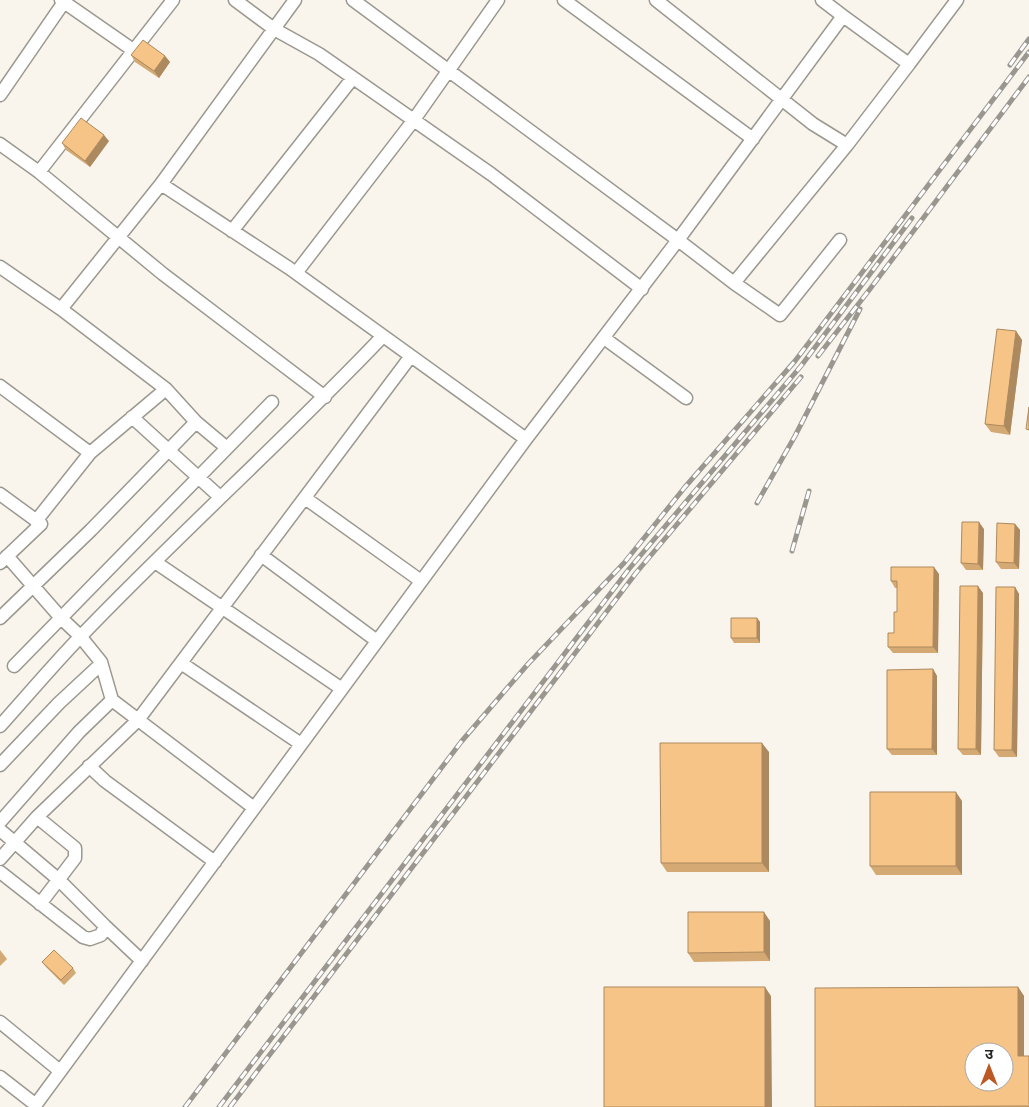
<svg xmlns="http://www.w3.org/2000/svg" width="1029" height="1107" viewBox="0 0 1029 1107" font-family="'Roboto Condensed','Noto Sans Devanagari',sans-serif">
<rect width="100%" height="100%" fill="#f9f5ec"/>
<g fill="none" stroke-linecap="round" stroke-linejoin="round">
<g stroke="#9b9890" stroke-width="15">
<path id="street" d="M 235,0 L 274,29 L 319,54 L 491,174 L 642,289
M 295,0 L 161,184 L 289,268 L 526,439
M 564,0 L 753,139
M 656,0 L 813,124 L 847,145
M 822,0 L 843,16 L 678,240 L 734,283 L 847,145 L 909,64
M 64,2 L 133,50
M 843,16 L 909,64 L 957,0
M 0,95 L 64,2 L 61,0
M 0,144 L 39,172 L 163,274 L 325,397
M 39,172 L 173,0
M 232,231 L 352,79
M 0,267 L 61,309 L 161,184
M 296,273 L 413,121 L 498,0
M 734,283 L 780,315 L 840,240
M 604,338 L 686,398
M 0,386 L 90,453 L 166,389 L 61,309
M 166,389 L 196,422 L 227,448 L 272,402
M 132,417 L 220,497
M 0,494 L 41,524 L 0,563
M 305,498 L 421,581
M 36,521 L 90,453
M 261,555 L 377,641
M 7,556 L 61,618 L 80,636 L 101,662 L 112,700 L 254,808
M 155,562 L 342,689
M 0,618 L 91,530 L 196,422
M 181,663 L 301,744
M 14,666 L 227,448
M 0,726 C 27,696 53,665 81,636 C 180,533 285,439 383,336
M 0,765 L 59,703 L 101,664
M 89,766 L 105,781 L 215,862
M 37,817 L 75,848 L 75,858 L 40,904
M 0,822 L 79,732 L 112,700
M 0,830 L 59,880 L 105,926 L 101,935 L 90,939 L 83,937 L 0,872
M 0,859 L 37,817 L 138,720 L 411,356
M 105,926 L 142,961
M 0,1022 L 60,1071
M 0,1077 L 36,1105
M 34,1107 L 526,439 L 678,240 L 353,0"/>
</g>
<use href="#street" stroke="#fff" stroke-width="12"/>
<g stroke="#999790" stroke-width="5">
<path id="rail" d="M 1010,65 L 1029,39
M 818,356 L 870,289 L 1029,77
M 757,503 L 795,436 L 860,309
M 792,551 L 809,491
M 185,1107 L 461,742 L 528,664 L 624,563 L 685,487 L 795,361 L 1029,52
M 219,1107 L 629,569 L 801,366 L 912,218
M 230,1107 L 636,573 L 801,377"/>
</g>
<use href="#rail" stroke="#fff" stroke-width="3" stroke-dasharray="9" stroke-linecap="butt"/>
</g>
<path fill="#d4a973" d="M 131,55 L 165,56 L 170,62 L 159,78 L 135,62 Z
M 109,141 L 90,167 L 66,150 L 62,143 Z
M 1016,331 L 1022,340 L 1010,435 L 991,432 L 985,424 Z
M 1015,524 L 1020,530 L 1019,569 L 1001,569 L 996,562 Z
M 984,529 L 983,570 L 966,570 L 961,563 Z
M 939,574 L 938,653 L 893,653 L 888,647 L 894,633 L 897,612 L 897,588 L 895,588 L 891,581 Z
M 1015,587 L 1019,594 L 1017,757 L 999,757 L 994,750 Z
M 983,593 L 981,755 L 963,755 L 958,749 Z
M 757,618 L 760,622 L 760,643 L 734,643 L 731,638 Z
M 933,669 L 937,676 L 937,755 L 892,755 L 887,749 Z
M 769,752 L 769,872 L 667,872 L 661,863 Z
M 962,801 L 962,875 L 876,875 L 870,866 Z
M 770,921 L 770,961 L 694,962 L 688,953 Z
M 0,950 L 7,959 L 0,966 Z
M 42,962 L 73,968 L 76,973 L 64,985 L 46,967 Z
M 1018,987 L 1024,996 L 1024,1056 L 1029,1107 L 815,1107 Z"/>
<path fill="#ac895e" d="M 165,56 L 170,62 L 159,78 L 154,71 Z
M 104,135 L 109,141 L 90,167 L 85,161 Z
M 1016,331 L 1022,340 L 1010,435 L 1004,426 Z
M 979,522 L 984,529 L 983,570 L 978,564 Z
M 1015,524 L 1020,530 L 1019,569 L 1014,563 Z
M 934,567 L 939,574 L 938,653 L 933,647 Z
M 978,586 L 983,593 L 981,755 L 976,749 Z
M 1015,587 L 1019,594 L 1017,757 L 1012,750 Z
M 757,618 L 760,622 L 760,643 L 757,638 Z
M 933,669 L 937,676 L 937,755 L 932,749 Z
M 762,743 L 769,752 L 769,872 L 762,863 Z
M 956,792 L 962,801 L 962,875 L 956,866 Z
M 764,912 L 770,921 L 770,961 L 764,952 Z
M 765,987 L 771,996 L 772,1107 L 765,1107 Z
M 1018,987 L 1024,996 L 1024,1065 L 1018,1056 Z"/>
<path fill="#f6c486" stroke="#ac895e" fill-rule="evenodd" d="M 143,40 L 165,56 L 154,71 L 131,55 Z
M 81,118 L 104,135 L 85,161 L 62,143 Z
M 997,329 L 1016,331 L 1004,426 L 985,424 Z
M 1029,407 L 1029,430 L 1026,429 Z
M 962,522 L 979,522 L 978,564 L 961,563 Z
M 997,523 L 1015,524 L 1014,563 L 996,562 Z
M 891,567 L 934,567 L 933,647 L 888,647 L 888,633 L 894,633 L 894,612 L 897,612 L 897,581 L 891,581 Z
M 960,586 L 978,586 L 976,749 L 958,749 Z
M 996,587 L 1015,587 L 1012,750 L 994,750 Z
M 731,618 L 757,618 L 757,638 L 731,638 Z
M 933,669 L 932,749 L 887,749 L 887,670 Z
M 660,743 L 762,743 L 762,863 L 661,863 Z
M 870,792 L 956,792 L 956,866 L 870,866 Z
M 688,912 L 764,912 L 764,952 L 688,953 Z
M 54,950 L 73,968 L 61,980 L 42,962 Z
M 604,987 L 765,987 L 765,1107 L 604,1107 Z
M 1018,987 L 1018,1056 L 1029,1056 L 1029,1107 L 1027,1106 L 815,1107 L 815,988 ZM 974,1052 L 1004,1052 L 1004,1082 L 974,1082 Z"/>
<g transform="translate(989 1067)"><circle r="24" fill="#ffffff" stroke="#a9a8a7"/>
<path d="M0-4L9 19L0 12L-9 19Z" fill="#bc5824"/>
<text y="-8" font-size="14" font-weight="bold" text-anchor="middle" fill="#272623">उ</text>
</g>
</svg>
